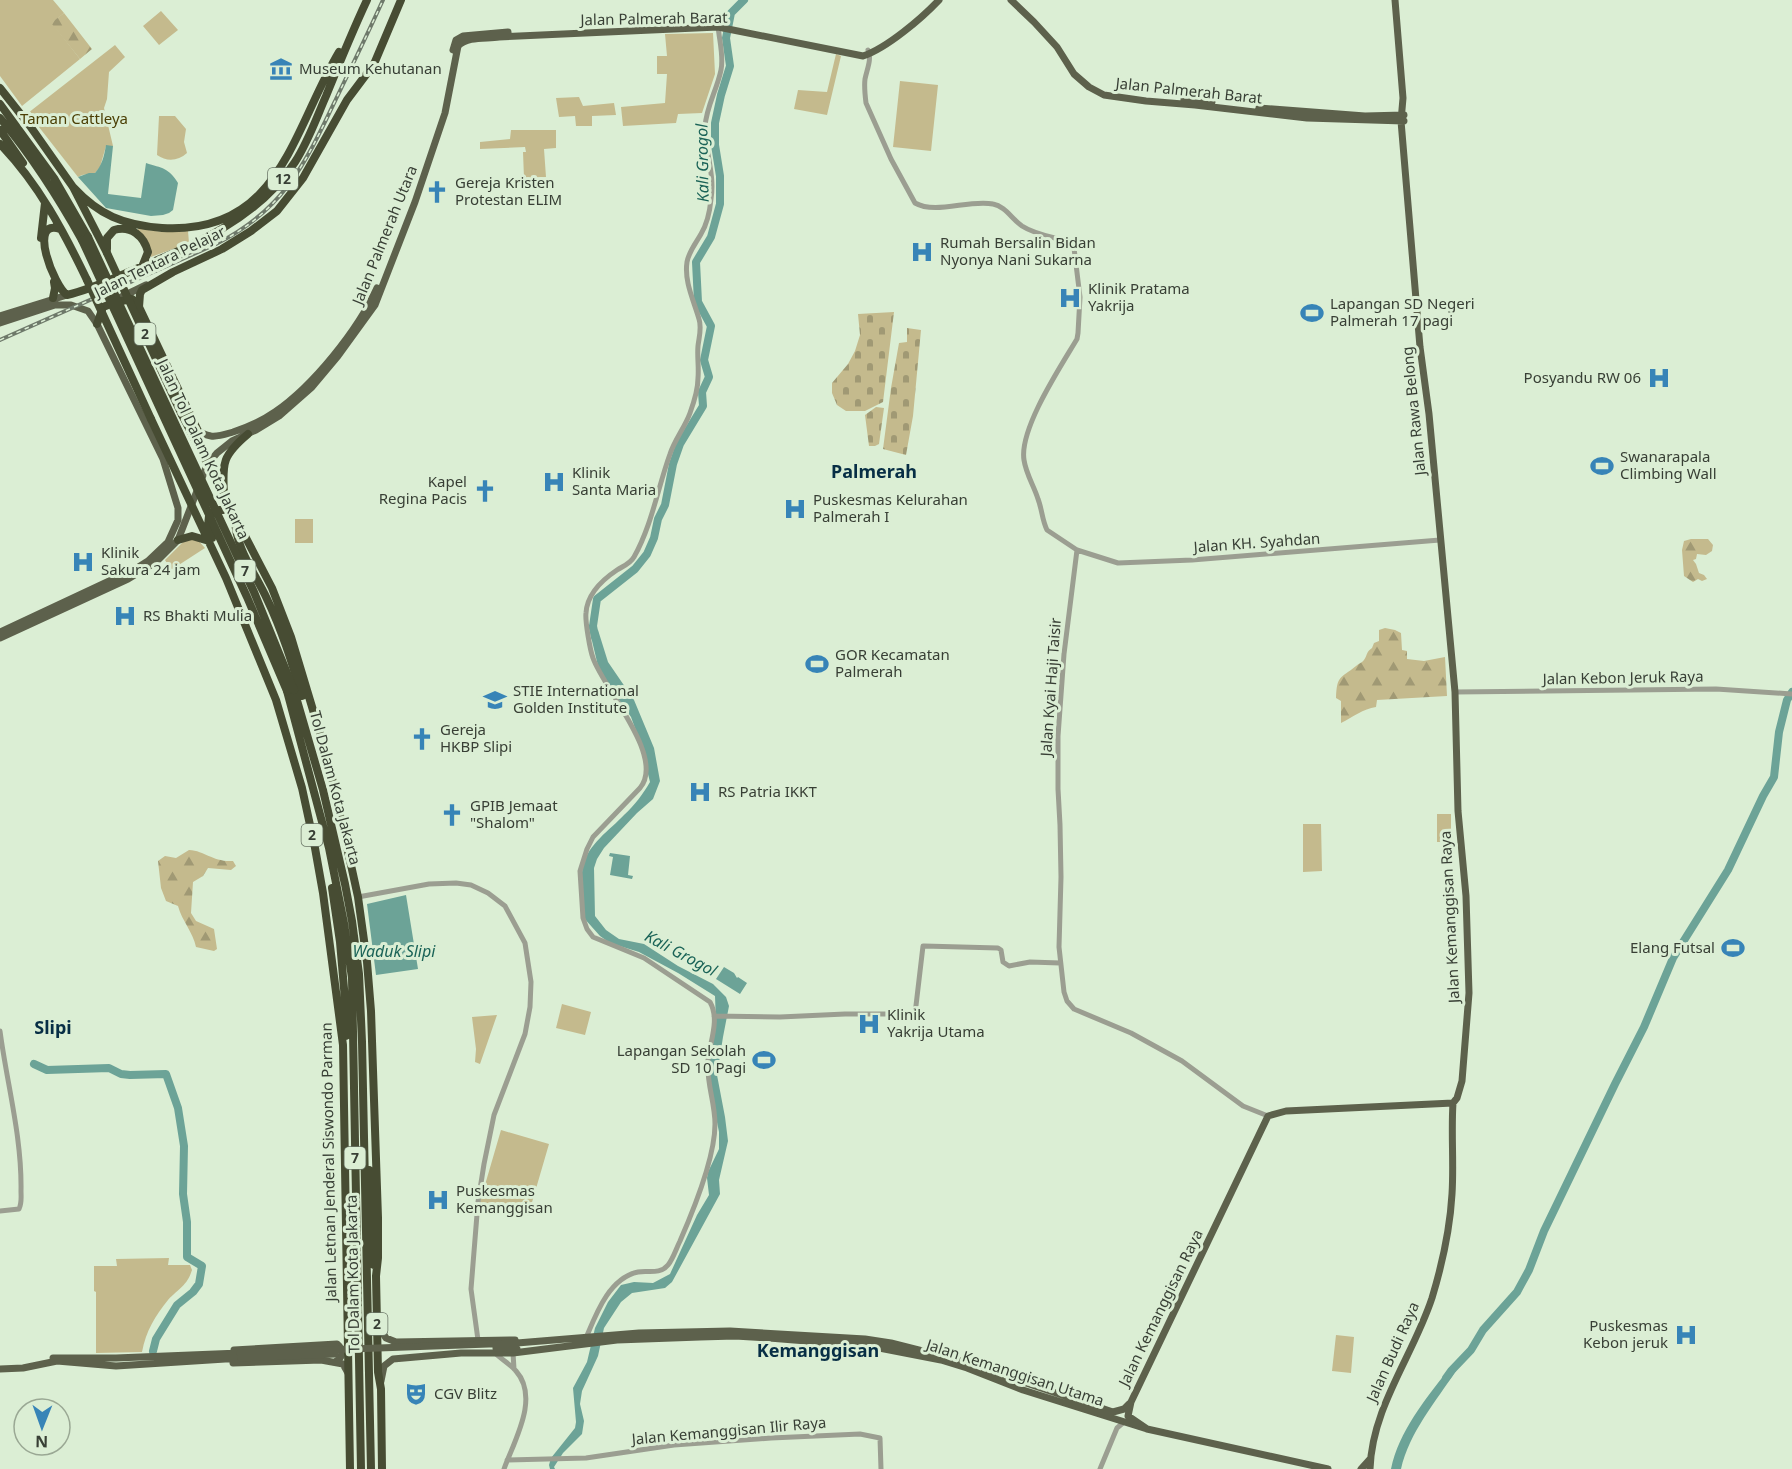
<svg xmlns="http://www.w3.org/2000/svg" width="1792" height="1469" viewBox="0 0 1792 1469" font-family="'Noto Sans',sans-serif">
<defs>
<pattern id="forest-firs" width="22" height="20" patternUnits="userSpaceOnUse" patternTransform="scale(1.5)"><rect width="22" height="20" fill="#c4ba8d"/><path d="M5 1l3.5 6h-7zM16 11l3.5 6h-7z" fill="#a09974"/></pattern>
<pattern id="cemetery-stones" width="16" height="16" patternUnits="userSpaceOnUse" patternTransform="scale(1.5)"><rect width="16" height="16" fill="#c4ba8d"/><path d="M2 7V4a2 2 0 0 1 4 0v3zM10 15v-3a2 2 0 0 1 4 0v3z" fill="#a09974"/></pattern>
</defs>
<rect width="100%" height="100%" fill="#dbeed4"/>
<path fill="#c4ba8d" d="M 0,0 L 53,0 L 64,13 L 52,23 L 80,59 L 22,106 L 0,76 Z
M 161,11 L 178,30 L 159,45 L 143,26 Z
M 713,33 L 715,74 L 702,113 L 678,114 L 676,123 L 623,126 L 621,107 L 665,103 L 667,74 L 657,74 L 657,56 L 667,56 L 665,34 Z
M 115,45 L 125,57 L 109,72 L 107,99 L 104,108 L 113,146 L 106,146 L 100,167 L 95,173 L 82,175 L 78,177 L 28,113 Z
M 836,54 L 841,56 L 827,115 L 794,109 L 798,90 L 827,92 Z
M 900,81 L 938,85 L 931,151 L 893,147 Z
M 579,97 L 583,106 L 614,103 L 616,115 L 592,116 L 592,126 L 576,126 L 575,116 L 559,117 L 556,98 Z
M 159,116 L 175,116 L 186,129 L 184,142 L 187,153 C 178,161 167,162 157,155 Z
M 511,130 L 556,130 L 556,148 L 544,149 L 546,177 L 524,178 L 523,152 L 526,152 L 525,147 L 480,149 L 480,142 L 510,139 Z
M 138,228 C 156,232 170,233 188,231 L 189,243 L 151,257 L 150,249 L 138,231 Z
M 295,519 L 313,519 L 313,543 L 295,543 Z
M 190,538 L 198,540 L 205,548 L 171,570 L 165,560 L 183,542 Z
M 1437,814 L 1451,814 L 1451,842 L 1437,842 Z
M 1303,824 L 1321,824 L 1322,871 L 1303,872 Z
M 562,1004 L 591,1012 L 585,1035 L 556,1028 Z
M 497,1015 L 480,1064 L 475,1062 L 476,1049 L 472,1017 Z
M 501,1130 L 549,1144 L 528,1216 L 480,1202 Z
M 169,1258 L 168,1265 L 190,1265 L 192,1270 C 187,1286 179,1288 168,1300 C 155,1316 146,1331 142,1352 L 96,1353 L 96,1292 L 94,1291 L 94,1266 L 117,1266 L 116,1259 Z
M 1336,1335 L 1354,1337 L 1351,1373 L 1332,1371 Z"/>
<path fill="url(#forest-firs)" d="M 64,13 L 92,49 L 80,59 L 51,23 Z
M 1691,539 L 1708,539 L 1713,545 L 1712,551 L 1706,555 L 1697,554 L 1696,559 L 1693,560 L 1696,564 L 1699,573 L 1704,575 L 1707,579 L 1702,581 L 1698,579 L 1693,582 L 1684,576 L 1682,550 L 1684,541 Z
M 1385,628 L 1395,630 L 1401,633 L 1402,650 L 1407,651 L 1407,659 L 1424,661 L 1445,657 L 1447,696 L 1377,700 L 1376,707 C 1363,709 1353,717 1341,723 L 1341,701 L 1336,698 C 1337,675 1340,679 1356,666 C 1359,663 1362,663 1364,660 C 1368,654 1366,652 1372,648 L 1374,643 L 1379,641 L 1379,630 Z
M 189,850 C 206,851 212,862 233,861 L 236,866 L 231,870 L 208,868 L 203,876 L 193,882 L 191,913 L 196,921 L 214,929 L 217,949 L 214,951 L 196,947 C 193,932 182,921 178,906 L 166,901 L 161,888 L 158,861 L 165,856 L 176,858 Z"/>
<path fill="url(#cemetery-stones)" d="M 894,312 L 883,402 L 865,411 L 846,411 L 837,405 L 832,393 L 832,383 L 848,364 L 855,351 L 860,335 L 858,314 Z
M 907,328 L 921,330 L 913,416 L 906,455 L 883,449 L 891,388 L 899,343 L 907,342 Z
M 876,407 L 884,408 L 879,444 L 875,446 L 869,446 L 865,415 Z"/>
<path fill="#6ca397" d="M 106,145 L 113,146 L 108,194 L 141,198 L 146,163 C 162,168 169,168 178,183 L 173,210 L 169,213 L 163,215 L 151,216 L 106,208 L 78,177 L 89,173 L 95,173 C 102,165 104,157 106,145 Z
M 588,624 L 598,630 L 608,662 L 634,700 L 654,748 L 660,781 L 653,799 L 637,813 L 604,848 L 597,859 L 594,868 L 595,916 L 606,930 L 619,939 L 644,944 L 678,966 L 713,984 L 726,997 L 729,1006 L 723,1037 L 717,1075 L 725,1117 L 728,1141 L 719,1180 L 720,1194 L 672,1282 L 665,1288 L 632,1293 L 621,1302 L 604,1328 L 598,1356 L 582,1391 L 580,1404 L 584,1421 L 582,1434 L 563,1453 L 554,1467 L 555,1469 L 550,1469 L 549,1465 L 551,1458 L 575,1428 L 576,1422 L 573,1388 L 587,1362 L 595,1328 L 608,1302 L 621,1285 L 634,1282 L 653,1283 L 670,1274 L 697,1215 L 709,1195 L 707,1178 L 708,1172 L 719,1149 L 719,1132 L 708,1077 L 709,1054 L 716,1022 L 715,996 L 678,973 L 639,952 L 610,943 L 600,936 L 583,917 C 583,904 580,878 583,866 C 588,844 610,830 624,815 C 635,805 643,794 650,782 L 640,742 L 631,717 L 605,680 L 598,666 Z
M 610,853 L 630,856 L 628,875 L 633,876 L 632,879 L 610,875 L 613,857 L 609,856 Z
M 406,895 L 418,969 L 376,975 L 367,904 Z
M 724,967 L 734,973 L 737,978 L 738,977 L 747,983 L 740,994 L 716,979 Z
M 1448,1370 L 1456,1371 C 1436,1401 1409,1433 1401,1469 L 1391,1469 C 1399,1431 1425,1400 1448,1370 Z"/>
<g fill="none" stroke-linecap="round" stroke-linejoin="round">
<path stroke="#6ca397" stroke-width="8" d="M 595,637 L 593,626 L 597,599 L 635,569 L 647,554 L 654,538 L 658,519 L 665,505 L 673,464 L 680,444 L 703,406 L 702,392 L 709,377 L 704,360 L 711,326 L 698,302 L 696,262 L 711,237 L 720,204 L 720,176 L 715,145 L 715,123 L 721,95 L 730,66 L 726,38 L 731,13 L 744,0
M 34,1064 L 47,1070 L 109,1068 L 121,1074 L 130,1075 L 166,1074 L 178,1108 L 184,1146 L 183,1194 L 187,1222 L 187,1257 L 202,1266 L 199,1284 L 193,1292 L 177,1305 L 156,1339 L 153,1351
M 1446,1378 L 1451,1371 L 1471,1350 L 1483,1330 L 1517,1292 L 1529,1270 L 1544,1231 L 1615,1084 L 1644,1027 L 1673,958 L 1728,870 L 1763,796 L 1774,777 L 1779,732 L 1787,700 L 1792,692"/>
<path stroke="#9b9e91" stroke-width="5" d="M 868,50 C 872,59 867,69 865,79 C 864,87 865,95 866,103 L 891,159 L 915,203 C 936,215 969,199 993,204 C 1005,206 1012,219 1022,226 C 1034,234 1052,237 1066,241 L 1072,244 L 1074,248 L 1080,297 L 1078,333 L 1077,339 C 1061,366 1019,429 1024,460 C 1026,474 1034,486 1038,499 C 1042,509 1042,520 1047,530 L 1077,550 L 1118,563 L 1192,560 L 1440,540
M 1077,550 L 1064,654 L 1058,736 L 1058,789 L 1060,825 L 1061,877 L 1059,947 L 1064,992 L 1067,1001 L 1074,1009 L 1131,1033 L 1182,1061 L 1243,1106 L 1268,1116
M 1455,692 L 1716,689 L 1792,694
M 358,897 L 429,884 L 456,883 L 471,885 L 488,893 L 505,906 L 525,943 L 531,982 L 530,1007 L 525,1034 L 494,1115 L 484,1164 L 478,1202 L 471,1289 L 478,1340
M 714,1016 L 780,1017 L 845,1014 L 915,1014 L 923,946 L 924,946 L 998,948 L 1001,950 L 1003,962 L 1009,966 L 1030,962 L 1060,963
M 0,1031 C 7,1084 22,1137 21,1191 C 21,1197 22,1203 19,1209 L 0,1211
M 586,1338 C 596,1314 609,1278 638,1272 C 647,1270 660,1275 668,1265 C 673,1259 676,1249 680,1241 C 694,1209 715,1158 715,1124 C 715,1102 706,1082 708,1060 C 710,1041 720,1020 710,1002 L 644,958 L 593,937 L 587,929 L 583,918 L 580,871 L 587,849 L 593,837 L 640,788 C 666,757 603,688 593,658 C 590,650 585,621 586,613 C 587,595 602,580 617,570 C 623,566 630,564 634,557 C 652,525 658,487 670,454 C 675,439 685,427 690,413 C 694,402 698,390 698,378 C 699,367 697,357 698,346 C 699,337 702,328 699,319 C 694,301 684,282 687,262 C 689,251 696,243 701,234 C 707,224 710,210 711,199 C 715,174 705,151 705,127 C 706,107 717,90 721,70 C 724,56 719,40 718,25
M 495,1353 C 501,1359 510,1364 516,1371 C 540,1398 514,1441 504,1469
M 513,1353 L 514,1369
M 507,1460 L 586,1458 L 674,1445 L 771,1438 L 860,1434 L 880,1438 L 881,1469
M 1100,1469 L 1117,1428 L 1124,1422"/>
<path stroke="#5d614c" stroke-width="7" d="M 1011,0 L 1034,22 L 1057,47 L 1074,74 L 1089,87 L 1104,95 L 1146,101 L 1195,105 L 1307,118 L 1404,121
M 453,50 L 456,40 L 463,36 L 508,32
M 1184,99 L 1212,102
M 1259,108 L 1365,116 L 1404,115
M 113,301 L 146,285
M 0,316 L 67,295
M 0,323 L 55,305 L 71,305 L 88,311 L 97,324 L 163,459 L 178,508 L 178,520 L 168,542 L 148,561 L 137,568 L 0,632
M 194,429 C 199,432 205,435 211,436 C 218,437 226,434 233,432 C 249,427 262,421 275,412 C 313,386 358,330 377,288
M 0,638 L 128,579 L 156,562 L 178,540 L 207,465 L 217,453 L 232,441 L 256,430 L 279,416 L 312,387 L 338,356 L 375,305 L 415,202 L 445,113 L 458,46 C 468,36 486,39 499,37 L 718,27 L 863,56 C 887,48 922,18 939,0
M 378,1326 L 386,1338 L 396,1342 L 515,1340
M 517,1343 L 639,1333 L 730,1331 L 865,1339 L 891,1343 L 958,1360 L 1113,1412 L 1124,1409 L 1129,1404
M 234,1350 L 337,1344 C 344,1350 343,1358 335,1362
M 53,1358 L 116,1358 L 240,1353
M 233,1363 L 321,1360 L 343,1364 L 348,1373
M 0,1369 L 23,1368 L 57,1361 L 116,1366 L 241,1358
M 381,1381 L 384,1366 L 393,1359 L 461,1353 L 513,1353 L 617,1340 L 700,1337 L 735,1336 L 769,1338 L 869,1346 L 941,1360 L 967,1368 L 1023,1390 L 1147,1429 L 1328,1469
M 1147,1429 L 1128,1416 L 1131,1402 L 1268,1116 L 1286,1111 L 1453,1103 L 1457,1098 L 1462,1081 L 1469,993 L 1466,896 L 1458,811 L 1455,692 L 1429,414 L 1420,347 L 1401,121 L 1403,98 L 1395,0
M 1361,1469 L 1370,1459
M 1370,1469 C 1372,1407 1413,1356 1432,1298 C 1442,1265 1450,1229 1452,1194 C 1454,1164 1451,1133 1453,1103"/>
<path stroke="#474c33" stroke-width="8" d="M 0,88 L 30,126 L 73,187 L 107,253
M 0,104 L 54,178 L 88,237
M 0,118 C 32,156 58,197 82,240
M 0,130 L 23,163
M 0,144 C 38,183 64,232 87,280
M 73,187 C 99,215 123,225 162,228 C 280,235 292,131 339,52
M 60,229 C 27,218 54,286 67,295 C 89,290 110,280 131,271 C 192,246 257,220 295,162 C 308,142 316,119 326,96 C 339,64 352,32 367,0
M 41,238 L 45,203
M 107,249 L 107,238 L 114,230 C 131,225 144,236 148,252 L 142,267
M 53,298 L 55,288 L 54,282
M 97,324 L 103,307 L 116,302 L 132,299 L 139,307
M 182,415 L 272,588 L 291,637 L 328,760 L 358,897 L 367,962 L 371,1011 L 378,1218 L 378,1258 L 376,1276 L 378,1372 L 381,1389 L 382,1469
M 151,419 L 226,578 L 276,700 L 302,788 L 315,848 L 323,893 L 343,1045 L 350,1469
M 198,443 L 198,431 L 139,307 L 140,294 L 142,290 L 173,272 L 222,249 L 251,231 L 277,211 L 303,178 L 347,100 L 374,64 L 401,0
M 224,494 C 222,462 223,455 248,434
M 235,518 C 235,548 255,573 267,599 C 282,630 292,663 302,696
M 212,538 L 208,526 L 209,516 L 219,510 L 232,510
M 178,540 L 192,536 L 209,541
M 294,690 L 323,790 L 345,884 L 352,921 L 359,974 L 362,1042 L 371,1469
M 287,691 L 329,848 L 344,923 L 352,978 L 361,1469
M 332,888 L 340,942 L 345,1000 L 346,1036
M 369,1170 L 374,1265"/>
<g stroke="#6e796a" stroke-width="4">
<path id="rail" d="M 0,340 L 216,244 C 284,210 305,164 336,99 C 352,66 368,33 383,0"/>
</g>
<use href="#rail" stroke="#dbeed4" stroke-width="1.5" stroke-dasharray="4.5" stroke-linecap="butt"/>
<path stroke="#5d614c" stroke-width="7" d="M 496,1348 L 517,1349
M 240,1353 L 517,1343
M 241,1358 L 335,1354"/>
<path stroke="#474c33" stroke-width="8" d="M 88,237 L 254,592 L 294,690
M 82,240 L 247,597 L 287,691
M 107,253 L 182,415
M 87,280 L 151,419"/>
</g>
<defs>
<g id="museum-bare" transform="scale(1.8)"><path d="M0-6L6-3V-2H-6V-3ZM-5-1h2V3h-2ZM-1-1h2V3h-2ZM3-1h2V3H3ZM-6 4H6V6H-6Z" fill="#3784b7" stroke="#dbeed4" stroke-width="2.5" paint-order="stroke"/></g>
<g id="church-bare" transform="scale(1.8)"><path d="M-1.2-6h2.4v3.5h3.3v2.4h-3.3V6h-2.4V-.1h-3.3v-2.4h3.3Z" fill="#3784b7" stroke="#dbeed4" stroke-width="2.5" paint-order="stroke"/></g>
<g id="hospital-bare" transform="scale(1.8)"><path d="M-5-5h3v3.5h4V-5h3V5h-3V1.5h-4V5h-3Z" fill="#3784b7" stroke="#dbeed4" stroke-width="2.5" paint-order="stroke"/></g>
<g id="stadium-bare" transform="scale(1.8)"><path d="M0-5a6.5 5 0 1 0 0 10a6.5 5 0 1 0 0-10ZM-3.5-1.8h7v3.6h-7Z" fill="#3784b7" stroke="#dbeed4" stroke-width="2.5" paint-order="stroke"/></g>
<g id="university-bare" transform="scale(1.8)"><path d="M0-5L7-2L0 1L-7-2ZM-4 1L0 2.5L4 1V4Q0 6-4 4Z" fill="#3784b7" stroke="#dbeed4" stroke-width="2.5" paint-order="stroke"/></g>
<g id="theatre-bare" transform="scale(1.8)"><path d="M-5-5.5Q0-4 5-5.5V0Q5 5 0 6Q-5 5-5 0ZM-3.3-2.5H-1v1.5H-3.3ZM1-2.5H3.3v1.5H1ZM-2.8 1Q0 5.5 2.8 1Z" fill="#3784b7" stroke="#dbeed4" stroke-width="2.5" paint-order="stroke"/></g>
</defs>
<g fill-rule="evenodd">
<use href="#museum-bare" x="281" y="69"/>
<use href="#church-bare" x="437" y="192"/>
<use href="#hospital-bare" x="922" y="252"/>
<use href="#hospital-bare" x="1070" y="298"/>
<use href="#stadium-bare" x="1312" y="313"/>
<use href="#hospital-bare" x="1659" y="378"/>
<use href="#stadium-bare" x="1602" y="466"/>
<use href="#hospital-bare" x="554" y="482"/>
<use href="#church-bare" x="485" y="491"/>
<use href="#hospital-bare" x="795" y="509"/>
<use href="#hospital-bare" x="83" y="562"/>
<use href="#hospital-bare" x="125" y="616"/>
<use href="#stadium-bare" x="817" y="664"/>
<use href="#university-bare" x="495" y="700"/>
<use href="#church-bare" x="422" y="739"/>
<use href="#hospital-bare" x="700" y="792"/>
<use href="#church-bare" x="452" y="815"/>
<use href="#stadium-bare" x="1733" y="948"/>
<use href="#hospital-bare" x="869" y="1024"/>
<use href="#stadium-bare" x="764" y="1060"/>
<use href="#hospital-bare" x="438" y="1200"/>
<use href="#hospital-bare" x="1686" y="1335"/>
<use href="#theatre-bare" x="416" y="1394"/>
</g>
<g text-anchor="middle" stroke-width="6" stroke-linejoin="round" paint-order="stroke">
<g fill="#dbeed4" stroke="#697465" stroke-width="1.5">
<rect x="268" y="168" width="30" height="22" rx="4.5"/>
<rect x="134.5" y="323" width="21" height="22" rx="4.5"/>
<rect x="234.5" y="560" width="21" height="22" rx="4.5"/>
<rect x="301.5" y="824" width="21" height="22" rx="4.5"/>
<rect x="344.5" y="1147" width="21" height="22" rx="4.5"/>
<rect x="366.5" y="1313" width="21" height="22" rx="4.5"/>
</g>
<g font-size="14" font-weight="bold" fill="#383f35">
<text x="283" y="184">12</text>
<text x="145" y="339">2</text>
<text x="245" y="576">7</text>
<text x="312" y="840">2</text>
<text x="355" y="1163">7</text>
<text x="377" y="1329">2</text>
</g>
<g font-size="15" fill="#383f35" stroke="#dbeed4">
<text transform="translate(654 19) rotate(-1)" y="5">Jalan Palmerah Barat</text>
<text transform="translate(1189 91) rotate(6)" y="5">Jalan Palmerah Barat</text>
<text transform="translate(385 235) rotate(-68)" y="5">Jalan Palmerah Utara</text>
<text transform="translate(160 262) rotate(-26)" y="5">Jalan Tentara Pelajar</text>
<text transform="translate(1414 411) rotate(-96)" y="5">Jalan Rawa Belong</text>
<text transform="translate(203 449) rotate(65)" y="5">Jalan Tol Dalam Kota Jakarta</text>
<text transform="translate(1257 543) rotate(-4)" y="5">Jalan KH. Syahdan</text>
<text transform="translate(1623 678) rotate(-1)" y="5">Jalan Kebon Jeruk Raya</text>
<text transform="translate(1051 687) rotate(-86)" y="5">Jalan Kyai Haji Taisir</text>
<text transform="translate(335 788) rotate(75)" y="5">Tol Dalam Kota Jakarta</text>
<text transform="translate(1450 917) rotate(-93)" y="5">Jalan Kemanggisan Raya</text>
<text transform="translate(329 1162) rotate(-91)" y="5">Jalan Letnan Jenderal Siswondo Parman</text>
<text transform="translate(353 1274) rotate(-91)" y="5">Tol Dalam Kota Jakarta</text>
<text transform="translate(1161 1308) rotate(-64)" y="5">Jalan Kemanggisan Raya</text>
<text transform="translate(1393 1352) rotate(-66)" y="5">Jalan Budi Raya</text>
<text transform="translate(1015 1373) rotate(18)" y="5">Jalan Kemanggisan Utama</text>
<text transform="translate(729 1431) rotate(-5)" y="5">Jalan Kemanggisan Ilir Raya</text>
</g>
<g font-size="15" fill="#383f35" stroke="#dbeed4" text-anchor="start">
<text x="299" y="74">Museum Kehutanan</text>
<text x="455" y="188">Gereja Kristen<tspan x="455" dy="17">Protestan ELIM</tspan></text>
<text x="940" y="248">Rumah Bersalin Bidan<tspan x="940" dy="17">Nyonya Nani Sukarna</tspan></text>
<text x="1088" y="294">Klinik Pratama<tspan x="1088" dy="17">Yakrija</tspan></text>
<text x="1330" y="309">Lapangan SD Negeri<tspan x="1330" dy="17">Palmerah 17 pagi</tspan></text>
<text x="1641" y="383" text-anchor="end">Posyandu RW 06</text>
<text x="1620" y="462">Swanarapala<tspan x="1620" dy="17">Climbing Wall</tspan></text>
<text x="572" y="478">Klinik<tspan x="572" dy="17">Santa Maria</tspan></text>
<text x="467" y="487" text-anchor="end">Kapel<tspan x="467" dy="17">Regina Pacis</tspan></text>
<text x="813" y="505">Puskesmas Kelurahan<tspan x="813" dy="17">Palmerah I</tspan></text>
<text x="101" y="558">Klinik<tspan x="101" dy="17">Sakura 24 jam</tspan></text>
<text x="143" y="621">RS Bhakti Mulia</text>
<text x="835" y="660">GOR Kecamatan<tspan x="835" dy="17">Palmerah</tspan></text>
<text x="513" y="696">STIE International<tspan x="513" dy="17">Golden Institute</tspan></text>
<text x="440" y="735">Gereja<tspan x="440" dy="17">HKBP Slipi</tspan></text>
<text x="718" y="797">RS Patria IKKT</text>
<text x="470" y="811">GPIB Jemaat<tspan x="470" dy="17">"Shalom"</tspan></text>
<text x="1715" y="953" text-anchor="end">Elang Futsal</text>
<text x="887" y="1020">Klinik<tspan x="887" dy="17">Yakrija Utama</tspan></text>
<text x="746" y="1056" text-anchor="end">Lapangan Sekolah<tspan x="746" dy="17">SD 10 Pagi</tspan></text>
<text x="456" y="1196">Puskesmas<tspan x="456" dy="17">Kemanggisan</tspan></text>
<text x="1668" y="1331" text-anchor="end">Puskesmas<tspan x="1668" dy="17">Kebon jeruk</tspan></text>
<text x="434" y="1399">CGV Blitz</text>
</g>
<g font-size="15" fill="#4b3f05" stroke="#dbeed4">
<text x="74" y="124">Taman Cattleya</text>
</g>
<g font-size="16" font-style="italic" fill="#1a6357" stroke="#dbeed4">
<text transform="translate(702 163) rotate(-91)" y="6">Kali Grogol</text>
<text x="394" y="957">Waduk Slipi</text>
<text transform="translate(681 953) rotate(28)" y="6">Kali Grogol</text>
</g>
<g font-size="18" font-weight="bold" fill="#072e45" stroke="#dbeed4">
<text x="874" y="478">Palmerah</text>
<text x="53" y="1034">Slipi</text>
<text x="818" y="1357">Kemanggisan</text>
</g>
</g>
<g transform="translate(42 1427) rotate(181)"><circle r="28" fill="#dbeed4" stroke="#9aa894" stroke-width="1.5"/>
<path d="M0-4.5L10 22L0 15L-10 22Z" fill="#3784b7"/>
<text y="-9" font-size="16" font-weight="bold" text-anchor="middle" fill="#383f35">N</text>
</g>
</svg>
